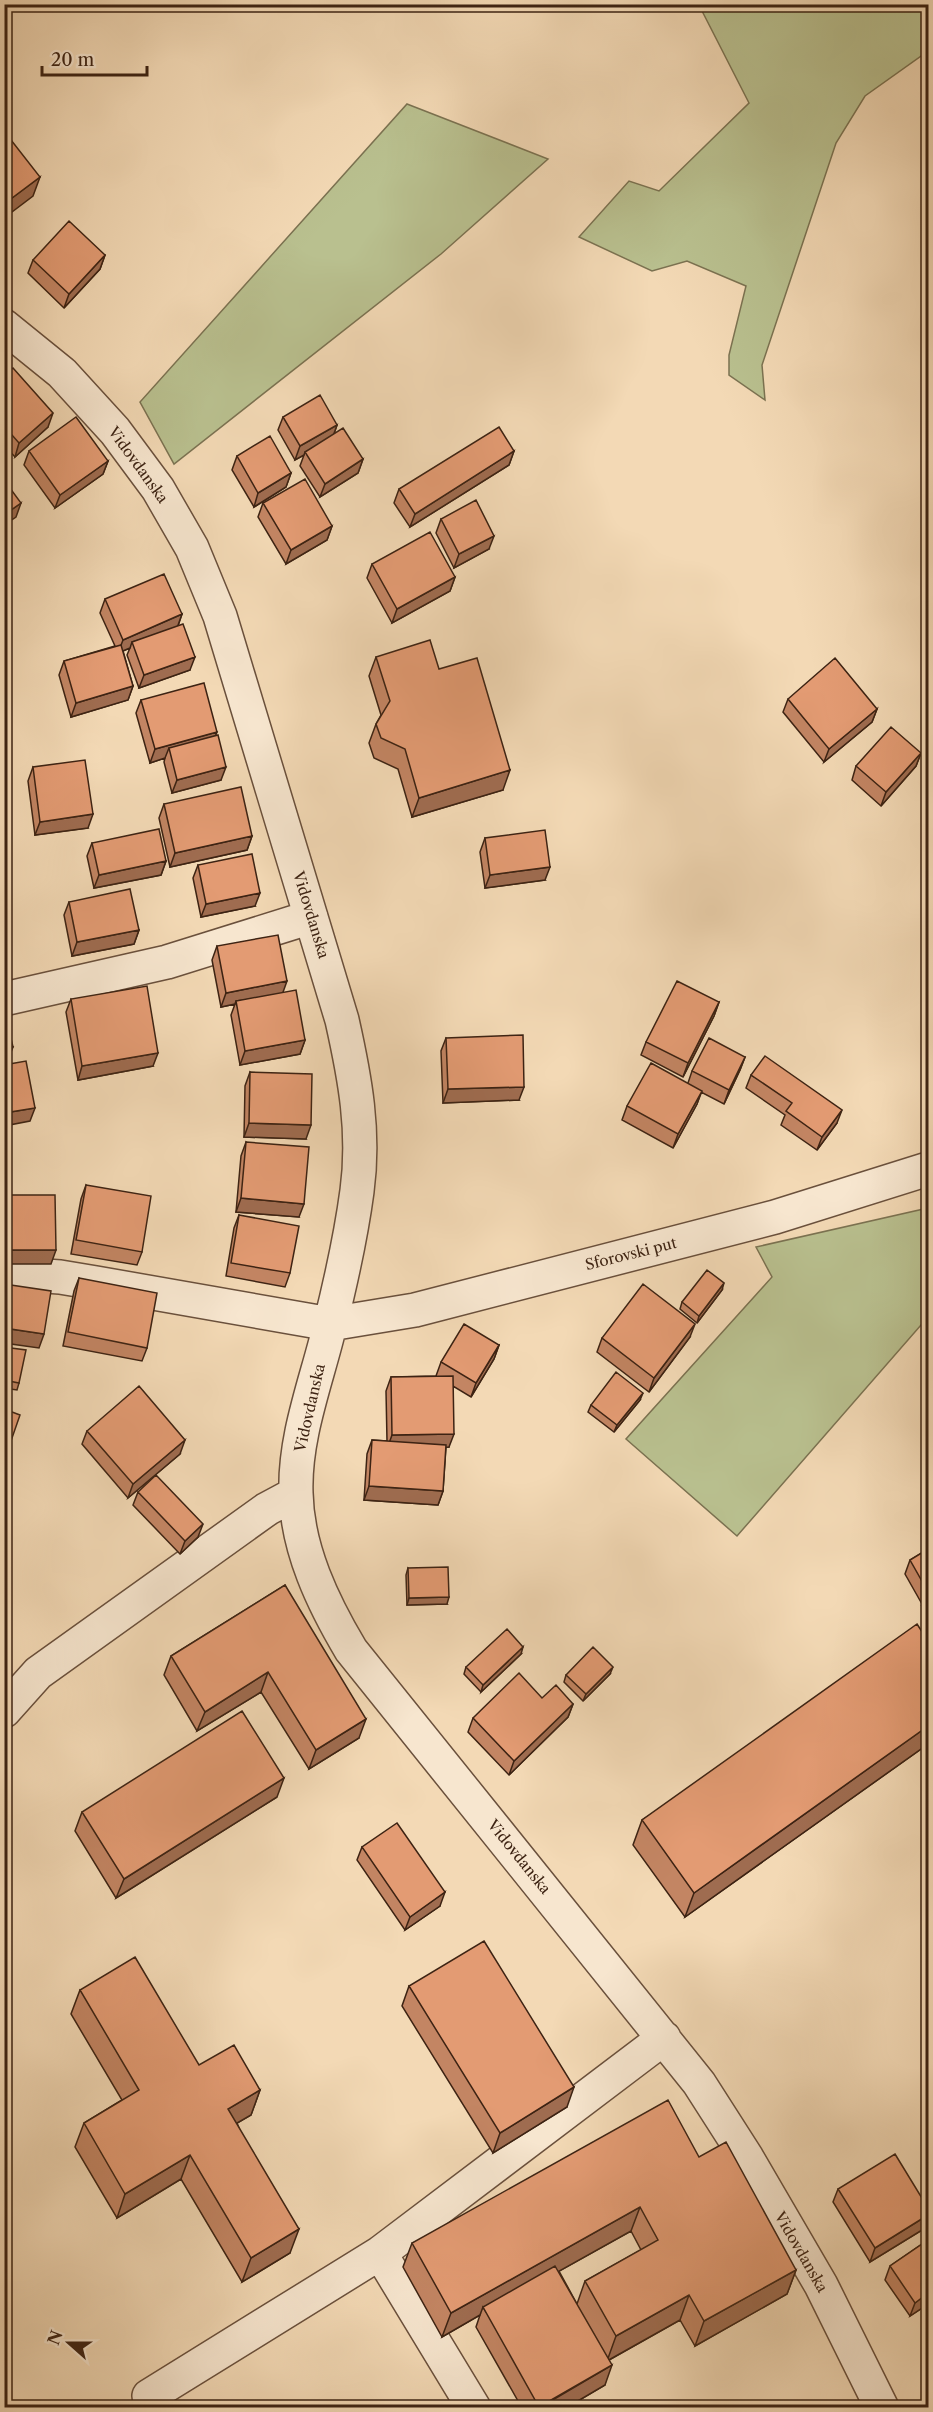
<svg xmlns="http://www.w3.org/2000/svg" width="933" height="2412" viewBox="0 0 933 2412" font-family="'Libre Caslon Text',serif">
<rect width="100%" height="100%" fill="#f3d9b5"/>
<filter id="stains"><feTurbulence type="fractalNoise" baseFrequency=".00333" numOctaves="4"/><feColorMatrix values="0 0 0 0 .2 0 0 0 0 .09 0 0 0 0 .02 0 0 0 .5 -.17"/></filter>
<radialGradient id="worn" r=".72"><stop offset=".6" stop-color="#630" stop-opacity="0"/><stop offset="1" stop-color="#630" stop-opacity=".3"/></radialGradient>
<path fill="#b9c08f" stroke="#7b7251" stroke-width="1.5" d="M 699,5 L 928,5 L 928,51 L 865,96 L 836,143 L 762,365 L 765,400 L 729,375 L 729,355 L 746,286 L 687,261 L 652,271 L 579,237 L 629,181 L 659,191 L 749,103 Z
M 407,104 L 548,159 L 441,254 L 174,464 L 140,402 Z
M 928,1044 L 928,1117 L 922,1113 Z
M 928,1208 L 928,1317 L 737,1536 L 626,1439 L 772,1277 L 756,1247 Z"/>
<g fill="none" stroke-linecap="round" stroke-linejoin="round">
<g stroke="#6a503c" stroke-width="36">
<path id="minor" d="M 4,326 L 62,373 L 115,431 L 158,489 L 192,548 L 220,616 L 342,1020 C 355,1078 365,1132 357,1191 C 351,1236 341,1281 330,1325 C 317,1380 294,1436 296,1493 C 297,1549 323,1603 351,1650 L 699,2083 L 747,2158 L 821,2285 L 882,2408
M 4,999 L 167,962 L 311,917
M 4,1273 L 60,1277 L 96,1283 L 330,1324 L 415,1310 L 775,1217 L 928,1169
M 4,1711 L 38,1673 L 267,1509 L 295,1494
M 380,2253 L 474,2408
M 155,2408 L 149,2396 L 380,2253 L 664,2038"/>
</g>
<use href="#minor" stroke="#f7e6cf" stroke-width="33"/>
</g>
<path fill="#c38563" stroke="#3d2313" stroke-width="1.5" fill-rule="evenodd" d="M 105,255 L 100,269 L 64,308 L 28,273 L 33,260 Z
M 4,375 L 48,427 L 15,457 L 4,445 Z
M 283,417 L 337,425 L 334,434 L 363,459 L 358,473 L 320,497 L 300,466 L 304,455 L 295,460 L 278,430 Z
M 29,451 L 108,461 L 103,474 L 55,508 L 24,465 Z
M 514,451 L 509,465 L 410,527 L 394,503 L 399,489 Z
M 237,456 L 291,473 L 286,487 L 254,507 L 232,470 Z
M 263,503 L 332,526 L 327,540 L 286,564 L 258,517 Z
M 441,519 L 489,549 L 454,568 L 436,533 Z
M 372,564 L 455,577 L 450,591 L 392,623 L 367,578 Z
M 105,599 L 182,614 L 178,626 L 190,670 L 139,688 L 127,655 L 130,648 L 123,651 L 133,686 L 128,700 L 71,717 L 59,675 L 64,661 L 115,646 L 100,613 Z
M 376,657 L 439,669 L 503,790 L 412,817 L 398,769 L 374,758 L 369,743 L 376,724 L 381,715 L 369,676 Z
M 788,699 L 877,709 L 872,722 L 824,762 L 783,712 Z
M 141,700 L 216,736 L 221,780 L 172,793 L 164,762 L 165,758 L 150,763 L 136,713 Z
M 921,753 L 916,766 L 881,806 L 852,780 L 856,766 Z
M 33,767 L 88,828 L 35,835 L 28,781 Z
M 164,804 L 252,836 L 247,850 L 170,867 L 159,818 Z
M 485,838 L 545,880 L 485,888 L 480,852 Z
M 92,843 L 166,861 L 161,875 L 94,888 L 87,856 Z
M 198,865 L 255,906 L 201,917 L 193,878 Z
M 69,902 L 139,930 L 134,944 L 72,956 L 64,915 Z
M 217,946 L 283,993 L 305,1040 L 300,1054 L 240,1065 L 231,1015 L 235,1004 L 221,1007 L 212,960 Z
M 71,999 L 153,1066 L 78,1080 L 66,1012 Z
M 719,1002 L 714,1016 L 683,1077 L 641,1055 L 646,1042 Z
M 446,1038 L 519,1100 L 443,1103 L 441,1051 Z
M 745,1057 L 740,1070 L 724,1104 L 701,1092 L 697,1104 L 673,1148 L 622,1120 L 627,1106 L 688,1083 L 692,1071 Z
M 250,1072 L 306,1139 L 244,1137 L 245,1086 Z
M 751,1075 L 837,1123 L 817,1150 L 781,1125 L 785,1115 L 746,1088 Z
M 246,1142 L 299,1217 L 236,1212 L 241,1156 Z
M 86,1185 L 142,1252 L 137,1265 L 71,1254 L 81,1199 Z
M 239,1215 L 290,1273 L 285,1287 L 226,1276 L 234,1228 Z
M 79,1278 L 147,1348 L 142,1361 L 63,1346 L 74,1291 Z
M 722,1290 L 697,1323 L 680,1309 L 682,1302 Z
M 690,1337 L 649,1392 L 597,1352 L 602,1338 Z
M 499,1345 L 494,1359 L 471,1397 L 453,1386 L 449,1447 L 446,1447 L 443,1491 L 438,1505 L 364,1500 L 367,1454 L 372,1440 L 387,1441 L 386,1391 L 391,1377 L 437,1376 L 436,1376 L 441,1362 Z
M 11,1348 L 19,1383 L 17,1390 L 4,1388 L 4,1373 L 8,1355 Z
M 640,1400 L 614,1432 L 588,1412 L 591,1405 Z
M 87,1431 L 180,1454 L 128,1498 L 82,1444 Z
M 138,1492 L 198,1537 L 180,1554 L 133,1505 Z
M 928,1549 L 928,1600 L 922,1604 L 905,1574 L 910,1560 Z
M 408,1568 L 447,1604 L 407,1605 L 406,1575 Z
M 285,1585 L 359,1738 L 309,1769 L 261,1692 L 197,1731 L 164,1675 L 171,1656 Z
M 928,1641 L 928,1744 L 685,1917 L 633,1845 L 642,1820 Z
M 521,1654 L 481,1692 L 464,1674 L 466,1667 Z
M 610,1674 L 583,1701 L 564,1682 L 566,1675 Z
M 542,1698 L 573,1704 L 568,1717 L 509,1775 L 468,1732 L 473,1718 Z
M 277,1797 L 116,1898 L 75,1831 L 82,1812 Z
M 362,1847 L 440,1906 L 405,1930 L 357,1860 Z
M 409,1986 L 567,2107 L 493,2153 L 402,2006 Z
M 80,1990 L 199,2065 L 260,2090 L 251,2115 L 237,2123 L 290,2253 L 242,2282 L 181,2179 L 117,2218 L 75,2147 L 84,2123 L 122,2100 L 71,2014 Z
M 699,2157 L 796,2270 L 787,2294 L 695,2346 L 680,2320 L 609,2360 L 605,2385 L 566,2408 L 522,2408 L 476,2327 L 480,2315 L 442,2337 L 403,2267 L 412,2243 ZM 631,2231 L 641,2250 L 585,2281 L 577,2304 L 559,2271 Z
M 838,2189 L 928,2208 L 928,2223 L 927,2227 L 870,2262 L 833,2202 Z
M 928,2240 L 928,2304 L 910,2316 L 885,2280 L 890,2266 Z"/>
<path fill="#9f6c50" stroke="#3d2313" stroke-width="1.5" d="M 40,177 L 33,196 L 4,218 L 4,204 Z
M 105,255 L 100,269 L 64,308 L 69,294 Z
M 53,413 L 48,427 L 15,457 L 19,443 Z
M 337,425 L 332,439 L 305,452 L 304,455 L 295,460 L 300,446 Z
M 514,451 L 509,465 L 410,527 L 415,514 Z
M 363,459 L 358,473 L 320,497 L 325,484 Z
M 108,461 L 103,474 L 55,508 L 60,495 Z
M 291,473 L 286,487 L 254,507 L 258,493 Z
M 21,503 L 16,517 L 4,525 L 4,515 Z
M 332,526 L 327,540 L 286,564 L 291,550 Z
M 494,536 L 489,549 L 454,568 L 459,554 Z
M 455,577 L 450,591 L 392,623 L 397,609 Z
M 182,614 L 177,628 L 132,642 L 130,648 L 118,653 L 123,640 Z
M 195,657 L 190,670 L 139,688 L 144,675 Z
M 133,686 L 128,700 L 71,717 L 76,703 Z
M 877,709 L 872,722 L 824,762 L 829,749 Z
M 217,732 L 212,745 L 169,748 L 165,758 L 150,763 L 155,749 Z
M 921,753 L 916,766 L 881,806 L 886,792 Z
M 226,767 L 221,780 L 172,793 L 177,780 Z
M 510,770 L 503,790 L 412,817 L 419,798 Z
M 93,814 L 88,828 L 35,835 L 40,822 Z
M 252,836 L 247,850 L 170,867 L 175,853 Z
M 166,861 L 161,875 L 94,888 L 99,875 Z
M 550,867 L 545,880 L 485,888 L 490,875 Z
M 260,893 L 255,906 L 201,917 L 206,904 Z
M 139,930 L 134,944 L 72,956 L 77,942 Z
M 287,981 L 282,995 L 236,1001 L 235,1004 L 221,1007 L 226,993 Z
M 719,1002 L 714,1016 L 683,1077 L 688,1063 Z
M 305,1040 L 300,1054 L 240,1065 L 245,1051 Z
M 13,1047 L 8,1060 L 4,1061 L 4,1049 Z
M 158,1053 L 153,1066 L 78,1080 L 82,1066 Z
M 745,1057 L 740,1070 L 724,1104 L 729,1090 Z
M 524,1087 L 519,1100 L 443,1103 L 448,1089 Z
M 702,1091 L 697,1104 L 673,1148 L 678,1134 Z
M 35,1108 L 30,1121 L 4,1126 L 4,1113 Z
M 842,1110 L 837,1123 L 817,1150 L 822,1137 Z
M 249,1123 L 311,1125 L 306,1139 L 244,1137 Z
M 241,1198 L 304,1204 L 299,1217 L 236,1212 Z
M 4,1250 L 56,1250 L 51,1264 L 4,1264 Z
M 724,1283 L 722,1290 L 697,1323 L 699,1316 Z
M 695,1324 L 690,1337 L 649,1392 L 654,1378 Z
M 4,1328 L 44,1334 L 39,1348 L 4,1343 Z
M 499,1345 L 494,1359 L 471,1397 L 476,1383 Z
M 643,1393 L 640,1400 L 614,1432 L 617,1425 Z
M 454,1434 L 449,1447 L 387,1449 L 392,1435 Z
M 185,1440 L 180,1454 L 128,1498 L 133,1484 Z
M 369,1486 L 443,1491 L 438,1505 L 364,1500 Z
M 203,1524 L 198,1537 L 180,1554 L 185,1541 Z
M 928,1589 L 928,1600 L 922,1604 L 927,1590 Z
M 449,1597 L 447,1604 L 407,1605 L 409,1598 Z
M 523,1647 L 521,1654 L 481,1692 L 483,1685 Z
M 613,1667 L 610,1674 L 583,1701 L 586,1694 Z
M 268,1672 L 261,1692 L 197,1731 L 205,1712 Z
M 573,1704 L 568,1717 L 509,1775 L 514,1761 Z
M 366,1719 L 359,1738 L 309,1769 L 316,1750 Z
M 928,1726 L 928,1744 L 685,1917 L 694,1893 Z
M 284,1778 L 277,1797 L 116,1898 L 124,1879 Z
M 445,1892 L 440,1906 L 405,1930 L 410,1917 Z
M 574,2087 L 567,2107 L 493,2153 L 500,2133 Z
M 260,2090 L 251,2115 L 220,2133 L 228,2109 Z
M 190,2155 L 181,2179 L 117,2218 L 125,2194 Z
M 640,2207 L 631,2231 L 486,2312 L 483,2307 L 480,2315 L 442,2337 L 451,2313 Z
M 928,2215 L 928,2223 L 927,2227 L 870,2262 L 875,2248 Z
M 299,2229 L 290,2253 L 242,2282 L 251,2258 Z
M 796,2270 L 787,2294 L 695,2346 L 704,2321 Z
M 928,2293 L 928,2304 L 910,2316 L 915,2303 Z
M 689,2295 L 680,2320 L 607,2361 L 616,2336 Z
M 612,2365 L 605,2385 L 566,2408 L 539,2408 Z"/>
<path fill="#e39b73" stroke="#3d2313" stroke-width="1.5" d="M 4,131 L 40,177 L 4,204 Z
M 69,221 L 105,255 L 69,294 L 33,260 Z
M 13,368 L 53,413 L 19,443 L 4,426 L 4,375 Z
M 320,395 L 337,425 L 300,446 L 283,417 Z
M 76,417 L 108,461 L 60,495 L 29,451 Z
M 499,427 L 514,451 L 415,514 L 399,489 Z
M 343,428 L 363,459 L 325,484 L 305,452 Z
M 270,436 L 291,473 L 258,493 L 237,456 Z
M 305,479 L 332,526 L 291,550 L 263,503 Z
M 4,480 L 21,503 L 4,515 Z
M 476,500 L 494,536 L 459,554 L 441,519 Z
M 430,532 L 455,577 L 397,609 L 372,564 Z
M 164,574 L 182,614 L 123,640 L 105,599 Z
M 183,624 L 195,657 L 144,675 L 132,642 Z
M 430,640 L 439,669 L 477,658 L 510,770 L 419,798 L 405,749 L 381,738 L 376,724 L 390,701 L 376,657 Z
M 121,645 L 133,686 L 76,703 L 64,661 Z
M 835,658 L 877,709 L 829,749 L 788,699 Z
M 204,683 L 217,732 L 155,749 L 141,700 Z
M 891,727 L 921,753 L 886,792 L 856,766 Z
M 218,735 L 226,767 L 177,780 L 169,748 Z
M 85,760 L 93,814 L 40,822 L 33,767 Z
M 241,787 L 252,836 L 175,853 L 164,804 Z
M 159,829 L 166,861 L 99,875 L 92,843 Z
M 545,830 L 550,867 L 490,875 L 485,838 Z
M 252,854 L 260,893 L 206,904 L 198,865 Z
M 130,889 L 139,930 L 77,942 L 69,902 Z
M 278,935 L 287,981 L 226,993 L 217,946 Z
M 677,981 L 719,1002 L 688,1063 L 646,1042 Z
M 147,986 L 158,1053 L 82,1066 L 71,999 Z
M 296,990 L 305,1040 L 245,1051 L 236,1001 Z
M 4,1010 L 13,1047 L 4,1049 Z
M 523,1035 L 524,1087 L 448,1089 L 446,1038 Z
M 709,1038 L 745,1057 L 729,1090 L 692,1071 Z
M 765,1056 L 842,1110 L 822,1137 L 786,1111 L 792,1103 L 751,1075 Z
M 26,1061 L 35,1108 L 4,1113 L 4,1065 Z
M 651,1063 L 702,1091 L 678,1134 L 627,1106 Z
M 250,1072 L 312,1074 L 311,1125 L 249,1123 Z
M 246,1142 L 309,1147 L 304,1204 L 241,1198 Z
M 86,1185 L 151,1196 L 142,1252 L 76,1240 Z
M 4,1195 L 55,1195 L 56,1250 L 4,1250 Z
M 239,1215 L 299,1226 L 290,1273 L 231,1263 Z
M 707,1270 L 724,1283 L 699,1316 L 682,1302 Z
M 79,1278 L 157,1293 L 147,1348 L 68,1332 Z
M 4,1284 L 51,1291 L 44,1334 L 4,1328 Z
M 643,1284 L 695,1324 L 654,1378 L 602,1338 Z
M 464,1324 L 499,1345 L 476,1383 L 441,1362 Z
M 11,1348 L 26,1350 L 19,1383 L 4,1380 Z
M 616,1372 L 643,1393 L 617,1425 L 591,1405 Z
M 453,1376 L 454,1434 L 392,1435 L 391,1377 Z
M 139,1386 L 185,1440 L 133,1484 L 87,1431 Z
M 4,1409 L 20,1415 L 4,1461 Z
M 372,1440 L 446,1445 L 443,1491 L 369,1486 Z
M 156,1475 L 203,1524 L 185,1541 L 138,1492 Z
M 928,1549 L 928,1589 L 927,1590 L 910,1560 Z
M 448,1567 L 449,1597 L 409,1598 L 408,1568 Z
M 285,1585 L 366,1719 L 316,1750 L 268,1672 L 205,1712 L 171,1656 Z
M 917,1624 L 928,1641 L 928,1726 L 694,1893 L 642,1820 Z
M 507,1629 L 523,1647 L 483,1685 L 466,1667 Z
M 593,1647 L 613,1667 L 586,1694 L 566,1675 Z
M 519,1673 L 542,1698 L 556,1685 L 573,1704 L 514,1761 L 473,1718 Z
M 242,1711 L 284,1778 L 124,1879 L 82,1812 Z
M 397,1823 L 445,1892 L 410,1917 L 362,1847 Z
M 484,1941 L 574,2087 L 500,2133 L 409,1986 Z
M 135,1957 L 199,2065 L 234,2045 L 260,2090 L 228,2109 L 299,2229 L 251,2258 L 190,2155 L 125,2194 L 84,2123 L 139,2090 L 80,1990 Z
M 668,2100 L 699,2157 L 726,2142 L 796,2270 L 704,2321 L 689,2295 L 616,2336 L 585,2281 L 658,2240 L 640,2207 L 451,2313 L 412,2243 Z
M 895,2154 L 928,2208 L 928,2215 L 875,2248 L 838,2189 Z
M 928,2240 L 928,2293 L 915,2303 L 890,2266 Z
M 555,2266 L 612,2365 L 539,2407 L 483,2307 Z"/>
<g text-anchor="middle" stroke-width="5" stroke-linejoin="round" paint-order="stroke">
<g font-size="15" fill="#3d2313" stroke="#f7e6cf">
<text transform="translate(138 465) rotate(54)" y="5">Vidovdanska</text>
<text transform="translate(311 915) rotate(73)" y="5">Vidovdanska</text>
<text transform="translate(631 1254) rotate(-14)" y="5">Sforovski put</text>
<text transform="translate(310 1408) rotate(-77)" y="5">Vidovdanska</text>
<text transform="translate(519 1857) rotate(51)" y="5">Vidovdanska</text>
<text transform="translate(801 2252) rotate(60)" y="5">Vidovdanska</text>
</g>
</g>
<rect width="933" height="2412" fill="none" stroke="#f3d9b5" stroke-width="24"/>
<rect x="6" y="6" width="921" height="2400" fill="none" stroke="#3d2313" stroke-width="3"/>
<rect x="12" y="12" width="909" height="2388" fill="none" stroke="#3d2313" stroke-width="1.5"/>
<g transform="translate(69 2343) rotate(291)" stroke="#f7e6cf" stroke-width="4.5" paint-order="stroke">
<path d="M0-4.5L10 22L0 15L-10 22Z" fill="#3d2313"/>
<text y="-9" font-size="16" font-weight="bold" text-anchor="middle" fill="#3d2313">N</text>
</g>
<path d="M42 66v9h105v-9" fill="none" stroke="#3d2313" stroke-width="3"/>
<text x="51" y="66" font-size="18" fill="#3d2313" stroke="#f7e6cf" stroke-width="4.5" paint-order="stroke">20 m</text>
<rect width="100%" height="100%" filter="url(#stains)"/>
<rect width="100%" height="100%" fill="url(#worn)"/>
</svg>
